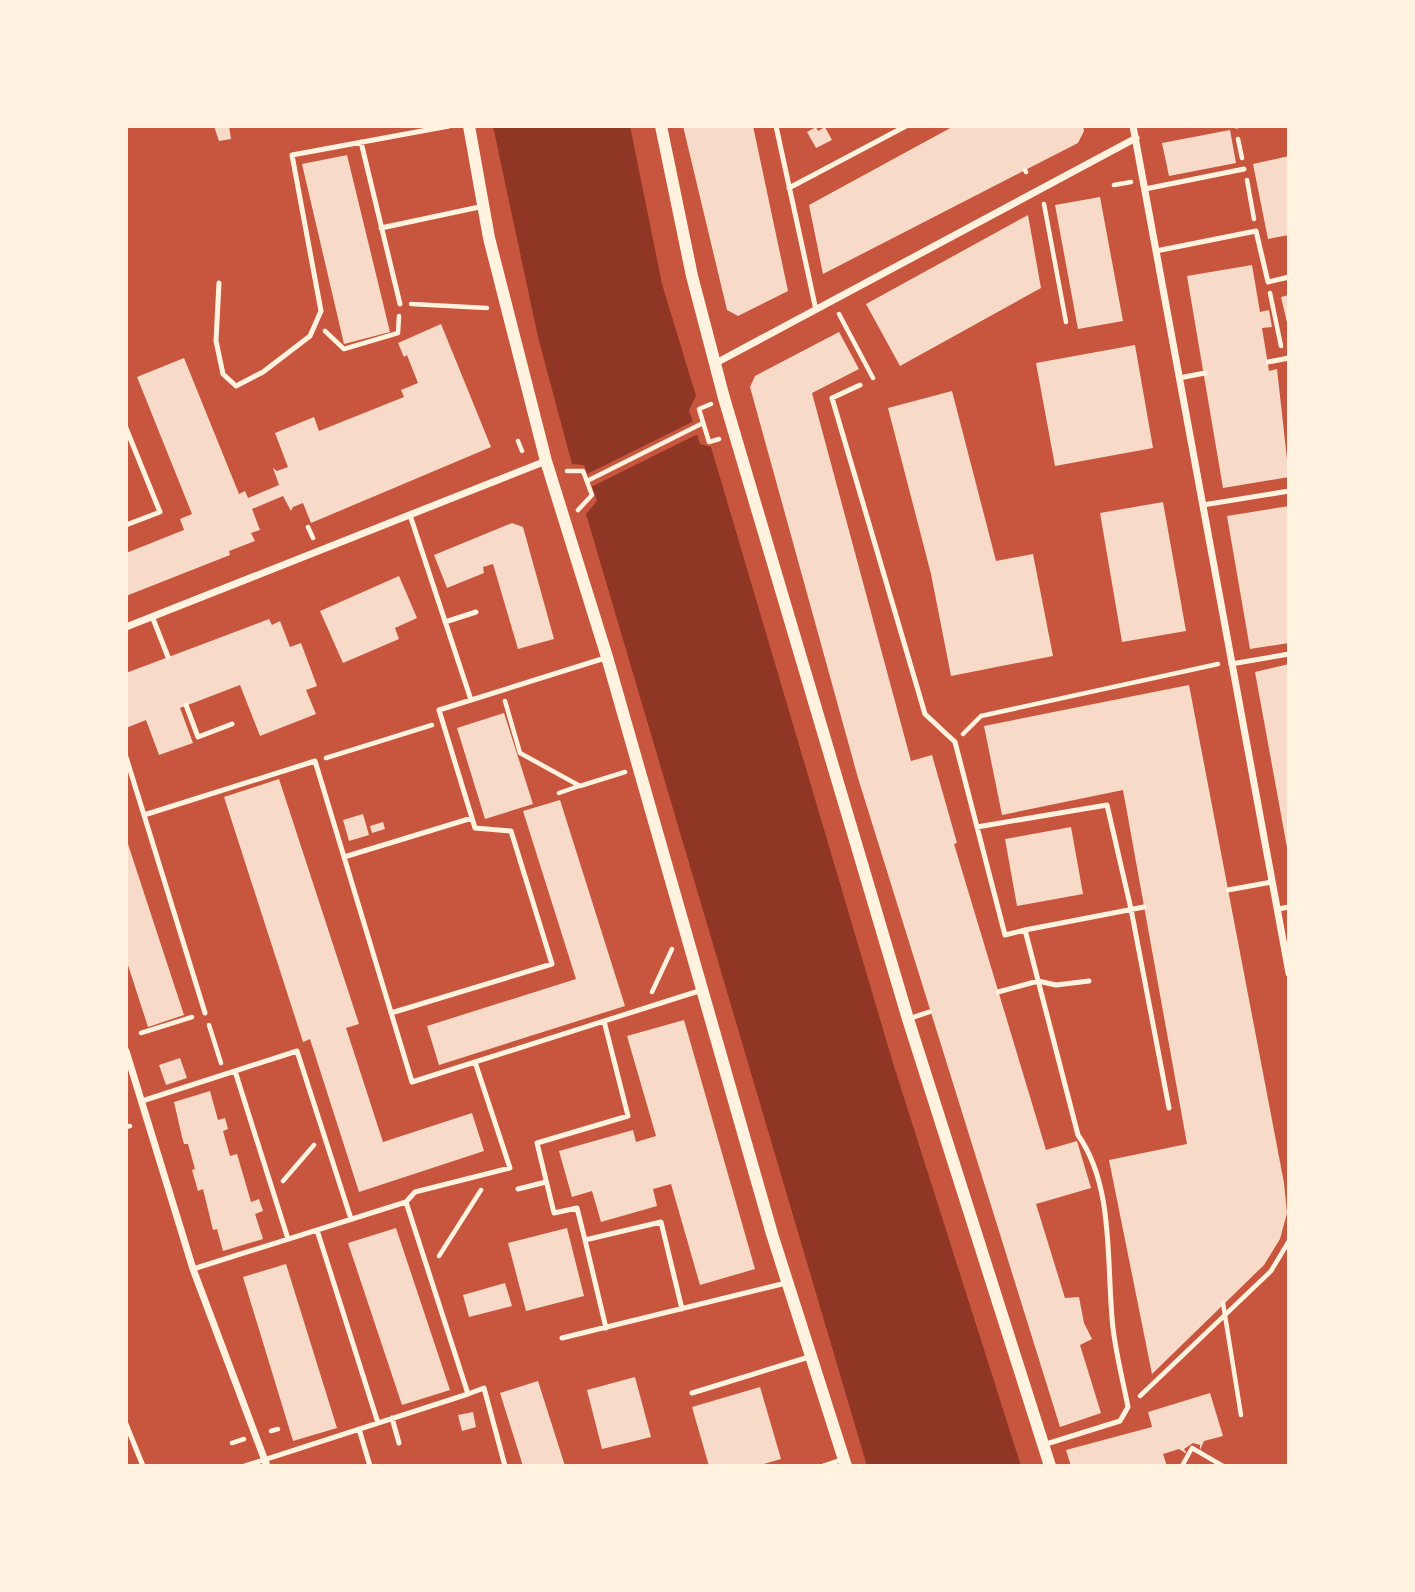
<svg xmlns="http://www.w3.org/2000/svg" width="1415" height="1592" viewBox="0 0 1415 1592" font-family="'Source Serif 4',serif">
<rect width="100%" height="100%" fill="#c8553d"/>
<path fill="#8f3625" d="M 493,126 L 630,126 L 662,284 L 696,396 L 689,410 L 700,444 L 711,447 L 893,1063 L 1021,1466 L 867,1466 L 586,514 L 597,501 L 584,465 L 572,464 L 538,337 Z"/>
<path fill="#c8553d" d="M 696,420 L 700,433 L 589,488 L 585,475 Z"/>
<path fill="#f7dbc8" d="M 214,126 L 229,126 L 231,139 L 219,141 Z
M 683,126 L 753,126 L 788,291 L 738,316 L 727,310 Z
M 954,126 L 1083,126 L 1084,131 L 1078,143 L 823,274 L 809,205 Z
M 816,127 L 818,131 L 825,127 L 832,140 L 816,148 L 807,132 Z
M 1230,130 L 1236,163 L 1169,176 L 1162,143 Z
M 347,155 L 390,332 L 344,344 L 302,164 Z
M 1289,156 L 1289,235 L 1268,239 L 1253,164 Z
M 1100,197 L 1123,321 L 1078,329 L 1055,205 Z
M 1028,215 L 1041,288 L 900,366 L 866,304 Z
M 1252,265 L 1260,312 L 1269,310 L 1272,327 L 1262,328 L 1269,371 L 1277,369 L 1289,477 L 1223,488 L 1187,276 Z
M 1289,295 L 1289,327 L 1288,327 L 1281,297 Z
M 441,324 L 491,447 L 311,523 L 303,503 L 293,507 L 291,511 L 283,496 L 252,509 L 260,530 L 251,533 L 255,541 L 229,551 L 230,555 L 126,596 L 126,553 L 184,530 L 180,519 L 192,514 L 137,377 L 184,358 L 239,494 L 245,491 L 248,498 L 279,485 L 273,468 L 277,471 L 288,467 L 275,433 L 314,417 L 319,431 L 404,397 L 401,390 L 418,383 L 407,355 L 404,357 L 398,343 Z
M 839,332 L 859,369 L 812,393 L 911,761 L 932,755 L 957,843 L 954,844 L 1046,1150 L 1077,1141 L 1091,1188 L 1036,1204 L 1065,1298 L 1079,1297 L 1084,1323 L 1092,1339 L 1080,1345 L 1101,1413 L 1060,1427 L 858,778 L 750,387 L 755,376 Z
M 1135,345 L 1153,448 L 1055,466 L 1036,363 Z
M 952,391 L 996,561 L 1033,554 L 1053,656 L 951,676 L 931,574 L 888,408 Z
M 1163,502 L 1186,631 L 1122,642 L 1100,513 Z
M 1289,506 L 1289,643 L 1250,649 L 1227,516 Z
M 512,523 L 523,527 L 554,639 L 518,649 L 493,564 L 483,567 L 484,573 L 447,588 L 434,555 Z
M 399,576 L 417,618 L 395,628 L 399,639 L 343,663 L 320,611 Z
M 269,619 L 272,625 L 280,621 L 290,647 L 301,643 L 317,686 L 306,690 L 316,714 L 260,736 L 240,685 L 180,708 L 193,743 L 159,755 L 146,720 L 126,728 L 126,673 Z
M 1289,664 L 1289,853 L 1288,853 L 1255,672 Z
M 1189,685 L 1284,1183 L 1287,1213 L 1280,1239 L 1264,1265 L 1152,1374 L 1109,1160 L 1187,1144 L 1123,790 L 1002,815 L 984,726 Z
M 504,713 L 533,804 L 485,819 L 457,728 Z
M 279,779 L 359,1024 L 346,1028 L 383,1142 L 472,1113 L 484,1151 L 359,1192 L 310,1039 L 303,1042 L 224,797 Z
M 560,800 L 625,1006 L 439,1065 L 427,1026 L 576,979 L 523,811 Z
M 363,814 L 369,835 L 349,841 L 343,820 Z
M 383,822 L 385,829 L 372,833 L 370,826 Z
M 1071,827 L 1083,894 L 1017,906 L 1005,839 Z
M 126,838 L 184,1015 L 148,1027 L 126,959 Z
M 684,1020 L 755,1269 L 700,1285 L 671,1184 L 653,1189 L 657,1206 L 601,1222 L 592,1191 L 572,1197 L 559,1151 L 633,1130 L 636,1142 L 656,1136 L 627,1036 Z
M 180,1058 L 187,1078 L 166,1085 L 159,1065 Z
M 210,1091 L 218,1120 L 225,1118 L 228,1129 L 223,1131 L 230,1156 L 237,1154 L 251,1202 L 259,1199 L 263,1211 L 255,1214 L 263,1239 L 223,1251 L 217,1229 L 213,1230 L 203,1189 L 198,1191 L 192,1170 L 195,1169 L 188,1144 L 184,1144 L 182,1137 L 174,1102 Z
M 396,1228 L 450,1390 L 402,1405 L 348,1243 Z
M 567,1228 L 584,1296 L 526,1311 L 508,1243 Z
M 286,1264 L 337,1428 L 293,1441 L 243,1277 Z
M 505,1283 L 512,1306 L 469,1317 L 463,1295 Z
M 635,1377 L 651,1437 L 602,1449 L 587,1390 Z
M 538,1381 L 565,1466 L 523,1466 L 500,1393 Z
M 760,1387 L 781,1459 L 757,1466 L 709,1466 L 692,1407 Z
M 1210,1393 L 1223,1436 L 1204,1441 L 1200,1450 L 1200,1445 L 1193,1443 L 1184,1449 L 1187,1454 L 1179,1449 L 1163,1454 L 1167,1466 L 1071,1466 L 1066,1450 L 1152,1427 L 1148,1412 Z
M 473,1412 L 476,1427 L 462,1431 L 458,1415 Z"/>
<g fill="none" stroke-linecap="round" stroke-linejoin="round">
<path stroke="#fff3e0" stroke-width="4.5" d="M 1238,139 L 1242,158
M 1025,170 L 1026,172
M 1247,180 L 1254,219
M 1114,185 L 1131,182
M 1044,204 L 1066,322
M 1270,293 L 1281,346
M 411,304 L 487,308
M 839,314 L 873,378
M 325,331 L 344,349 L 398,333 L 399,316
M 711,404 L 699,409 L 709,442 L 719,439
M 518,441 L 522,451
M 567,471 L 583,471 L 592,495 L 578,510
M 587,481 L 703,423
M 308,527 L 313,538
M 505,701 L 520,753 L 580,786 L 625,772
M 963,734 L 981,716 L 1218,664
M 326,758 L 432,725
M 559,793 L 579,786
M 652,992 L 672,949
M 209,1025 L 221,1063
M 141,1033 L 192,1017
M 126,1127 L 130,1126
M 283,1181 L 314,1145
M 439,1256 L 481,1190
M 1223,1303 L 1241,1415
M 1140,1396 L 1271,1271 L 1289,1241
M 271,1431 L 278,1429
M 232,1443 L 244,1439
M 1182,1466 L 1192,1448 L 1223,1466"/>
<path stroke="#fff3e0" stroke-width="5" d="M 776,126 L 816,310
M 1236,126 L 1237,126
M 361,142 L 400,304
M 789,188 L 906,126
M 1145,189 L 1244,169
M 381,228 L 484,206
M 1156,251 L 1256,231 L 1268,282 L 1289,277
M 219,283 L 216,341 L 223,374 L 236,386 L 263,372 L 310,336 L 321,311 L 292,155 L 449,126
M 1268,362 L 1289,358
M 1179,378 L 1205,373
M 860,385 L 832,398 L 925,714 L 955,742 L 1005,935 L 1025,930 L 1078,1135 C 1115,1187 1106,1266 1113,1328 C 1116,1354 1123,1381 1128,1407 L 1120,1421 L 1043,1445
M 126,428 L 160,512 L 126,525
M 1203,505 L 1289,491
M 410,515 L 471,700
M 152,616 L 168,657
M 445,622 L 476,612
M 1231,664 L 1289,654
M 186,705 L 198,737 L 232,724
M 126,757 L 144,815 L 315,761 L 412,1082 L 702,990
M 144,815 L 205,1013
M 472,818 L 439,710 L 605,658
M 977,827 L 1107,805 L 1131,909 L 1169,1108
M 344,857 L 472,818 L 475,828 L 511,831 L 552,964 L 391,1013
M 1228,890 L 1272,882
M 1278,909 L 1289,907
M 1025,930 L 1144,907
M 998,992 L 1038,981 L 1056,985 L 1089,981
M 908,1019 L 929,1012
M 235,1071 L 297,1051 L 351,1219
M 142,1101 L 235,1071 L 288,1239
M 518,1189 L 546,1182
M 406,1202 L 415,1192 L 510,1168 L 475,1062
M 317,1230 L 378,1423
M 585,1240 L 577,1208 L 554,1213 L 537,1143 L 628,1116 L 604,1021
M 193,1269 L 406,1202 L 468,1394 L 245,1466
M 606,1328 L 585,1240 L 661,1222 L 682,1309
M 562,1338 L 786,1283
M 692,1393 L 809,1357
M 468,1394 L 484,1388 L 505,1466
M 392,1418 L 399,1443
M 126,1424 L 143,1466
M 359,1429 L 370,1466
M 823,1466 L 844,1459"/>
<path stroke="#fff3e0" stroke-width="7" d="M 1133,126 L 1289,973
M 716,363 L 1136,138
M 126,627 L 546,461
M 126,1051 L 193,1269 L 267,1466"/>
<path stroke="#fff3e0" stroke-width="12" d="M 469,126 L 489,238 L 546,461 L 607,657 L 772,1234 L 846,1466
M 661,126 L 692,276 L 724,398 L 908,1019 L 1050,1466"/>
</g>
<rect width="1415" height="1592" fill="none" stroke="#fff3e0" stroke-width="256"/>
</svg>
